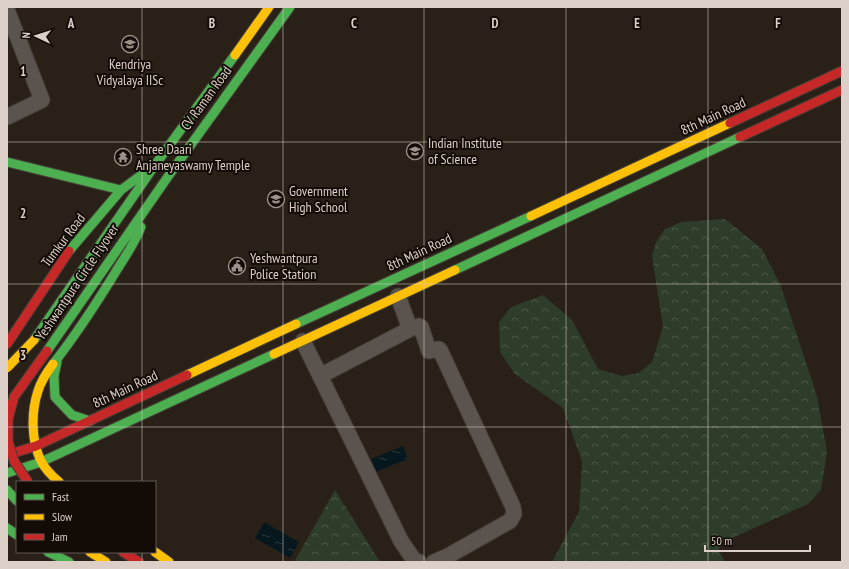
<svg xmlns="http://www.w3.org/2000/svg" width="849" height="569" viewBox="0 0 849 569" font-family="'PT Sans Narrow',sans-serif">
<defs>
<pattern id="forest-crowns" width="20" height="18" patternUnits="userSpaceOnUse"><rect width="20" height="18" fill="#2e3c2a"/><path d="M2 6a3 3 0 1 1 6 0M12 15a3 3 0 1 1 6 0" fill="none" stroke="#4c5747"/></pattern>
<pattern id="water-ripples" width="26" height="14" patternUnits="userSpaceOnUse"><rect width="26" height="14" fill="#06181d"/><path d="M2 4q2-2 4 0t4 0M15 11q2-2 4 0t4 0" fill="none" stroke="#2a393c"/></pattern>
</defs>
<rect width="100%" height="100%" fill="#292018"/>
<path fill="url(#forest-crowns)" d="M 725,219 L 762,249 L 780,284 L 817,396 L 827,452 L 821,490 L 808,504 L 721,543 L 719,551 L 725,562 L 552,562 L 579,512 L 582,461 L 563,408 L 515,374 L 500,352 L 499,322 L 511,307 L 543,295 L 572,320 L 598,369 L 622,376 L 639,373 L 652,362 L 663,327 L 652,256 L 656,242 L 665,229 L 681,222 Z
M 335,490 L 380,562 L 294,562 Z"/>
<path fill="url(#water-ripples)" d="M 403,446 L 408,459 L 376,472 L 371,459 Z
M 264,522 L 299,542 L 290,558 L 255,538 Z"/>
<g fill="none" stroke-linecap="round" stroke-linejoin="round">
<g stroke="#453d37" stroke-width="17">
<path id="street" d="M 7,10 L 42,100 L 7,117
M 398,296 L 410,329 L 419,326 L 421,327 L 429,351 L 439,349 L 440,350 L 513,507 L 514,514 L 510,521 L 448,556 L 434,562
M 303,341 L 401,541 L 414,560 L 419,562
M 320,376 L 410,329"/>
</g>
<g stroke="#453d37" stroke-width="11">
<path id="fast" d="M 7,162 L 121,190
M 69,251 L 121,190 L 152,167
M 455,270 L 740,137
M 296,324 L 531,216
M 34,340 L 155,165 L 235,55
M 47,351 L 167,178 L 290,7
M 57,362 L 54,376 L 55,397 L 72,415 L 90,421
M 53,364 C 76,335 96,304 115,273 C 124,258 135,243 141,227
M 7,473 L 41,462 L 274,354
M 7,490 L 17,501
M 7,528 L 17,535
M 48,552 L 69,562"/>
</g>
<g stroke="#453d37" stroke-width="11">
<path id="slow" d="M 235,55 L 269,7
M 531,216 L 730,123
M 274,354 L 455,270
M 53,364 C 47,372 41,381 38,391 C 31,412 31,441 41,461 C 45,469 52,476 59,482
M 187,375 L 296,324
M 90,552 L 106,562
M 155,552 L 169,562"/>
</g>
<g stroke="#453d37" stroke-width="11">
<path id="jam" d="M 730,123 L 842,71
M 740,137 L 842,90
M 7,344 L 69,251
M 7,455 L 36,446 L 187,375
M 123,552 L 139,562"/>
</g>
<use href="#street" stroke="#5b544e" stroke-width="15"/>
<use href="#fast" stroke="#4caf50" stroke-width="9"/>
<use href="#slow" stroke="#ffc107" stroke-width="9"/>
<use href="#jam" stroke="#c62828" stroke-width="9"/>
<g stroke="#453d37" stroke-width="11" stroke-linecap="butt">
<path id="slow-bridge" d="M 7,368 L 34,340"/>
</g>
<g stroke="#453d37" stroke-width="11" stroke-linecap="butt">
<path id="jam-bridge" d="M 28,482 L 14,461 L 8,441 L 8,419 L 14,397 L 47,351"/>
</g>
<use href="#slow-bridge" stroke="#ffc107" stroke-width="9"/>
<use href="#jam-bridge" stroke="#c62828" stroke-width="9"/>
</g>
<path fill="none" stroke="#dbcfc7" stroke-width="1" stroke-opacity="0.55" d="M 142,7 L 142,482M 283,7 L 283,562M 424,7 L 424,562M 566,7 L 566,562M 708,7 L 708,562M 7,142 L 842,142M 7,284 L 842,284M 7,427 L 842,427M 142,552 L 142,562"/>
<defs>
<g id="school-ring" transform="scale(0.9)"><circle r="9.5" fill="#120b06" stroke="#9d928a" stroke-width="1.5"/><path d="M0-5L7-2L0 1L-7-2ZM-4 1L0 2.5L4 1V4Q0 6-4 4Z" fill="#9d928a"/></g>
<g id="university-ring" transform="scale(0.9)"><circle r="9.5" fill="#120b06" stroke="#9d928a" stroke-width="1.5"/><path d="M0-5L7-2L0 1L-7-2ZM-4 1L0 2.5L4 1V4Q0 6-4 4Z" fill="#9d928a"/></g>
<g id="temple-ring" transform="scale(0.9)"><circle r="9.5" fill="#120b06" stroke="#9d928a" stroke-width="1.5"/><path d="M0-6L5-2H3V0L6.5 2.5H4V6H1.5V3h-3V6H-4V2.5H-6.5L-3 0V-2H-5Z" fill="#9d928a"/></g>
<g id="civic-ring" transform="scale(0.9)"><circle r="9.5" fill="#120b06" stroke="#9d928a" stroke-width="1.5"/><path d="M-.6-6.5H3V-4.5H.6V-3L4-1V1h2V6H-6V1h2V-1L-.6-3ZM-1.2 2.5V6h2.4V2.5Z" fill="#9d928a"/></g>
</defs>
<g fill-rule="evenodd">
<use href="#school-ring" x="130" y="44"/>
<use href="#university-ring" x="415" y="151"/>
<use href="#temple-ring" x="123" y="157"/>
<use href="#school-ring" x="276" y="199"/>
<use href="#civic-ring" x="237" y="266"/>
</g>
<g text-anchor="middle" stroke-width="4" stroke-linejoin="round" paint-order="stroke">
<g font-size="14" fill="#dbcfc7" stroke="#120b06" text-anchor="start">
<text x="130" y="69" text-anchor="middle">Kendriya<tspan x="130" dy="16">Vidyalaya IISc</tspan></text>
<text x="428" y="148">Indian Institute<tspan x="428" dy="16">of Science</tspan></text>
<text x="136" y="154">Shree Daari<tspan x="136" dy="16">Anjaneyaswamy Temple</tspan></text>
<text x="289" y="196">Government<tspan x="289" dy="16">High School</tspan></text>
<text x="250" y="263">Yeshwantpura<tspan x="250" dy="16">Police Station</tspan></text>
</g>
<g font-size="14" fill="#dbcfc7" stroke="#120b06">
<text transform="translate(206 98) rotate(-54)" y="5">CV Raman Road</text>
<text transform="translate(713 116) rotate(-25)" y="5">8th Main Road</text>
<text transform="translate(63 240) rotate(-53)" y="5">Tumkur Road</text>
<text transform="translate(419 252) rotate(-25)" y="5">8th Main Road</text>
<text transform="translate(77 282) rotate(-56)" y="5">Yeshwantpura Circle Flyover</text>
<text transform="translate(125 389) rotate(-25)" y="5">8th Main Road</text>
</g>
</g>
<g font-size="13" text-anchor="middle" font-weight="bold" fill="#dbcfc7" stroke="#120b06" stroke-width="4" stroke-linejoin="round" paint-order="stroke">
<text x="71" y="28">A</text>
<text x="212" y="28">B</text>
<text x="354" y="28">C</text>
<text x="495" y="28">D</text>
<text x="637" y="28">E</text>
<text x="778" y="28">F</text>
<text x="23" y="76">1</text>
<text x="23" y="218">2</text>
<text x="23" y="360">3</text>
</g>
<rect width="849" height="569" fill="none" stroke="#dbcfc7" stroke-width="16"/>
<rect x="16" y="481" width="140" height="72" fill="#120b06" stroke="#625953"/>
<rect x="24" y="494" width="20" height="6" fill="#4caf50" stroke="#625953"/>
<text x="52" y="501" font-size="12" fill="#dbcfc7">Fast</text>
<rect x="24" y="514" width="20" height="6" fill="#ffc107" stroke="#625953"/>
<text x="52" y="521" font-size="12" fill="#dbcfc7">Slow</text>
<rect x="24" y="534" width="20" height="6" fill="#c62828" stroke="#625953"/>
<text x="52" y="541" font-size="12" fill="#dbcfc7">Jam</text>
<g transform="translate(36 36) rotate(274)" stroke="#120b06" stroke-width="3" paint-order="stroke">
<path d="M0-3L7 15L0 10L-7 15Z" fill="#dbcfc7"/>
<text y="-6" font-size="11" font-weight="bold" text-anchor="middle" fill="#dbcfc7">N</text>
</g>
<path d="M705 545v6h105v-6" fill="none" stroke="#dbcfc7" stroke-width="2"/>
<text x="711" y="545" font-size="12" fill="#dbcfc7" stroke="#120b06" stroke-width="3" paint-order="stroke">50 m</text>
</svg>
